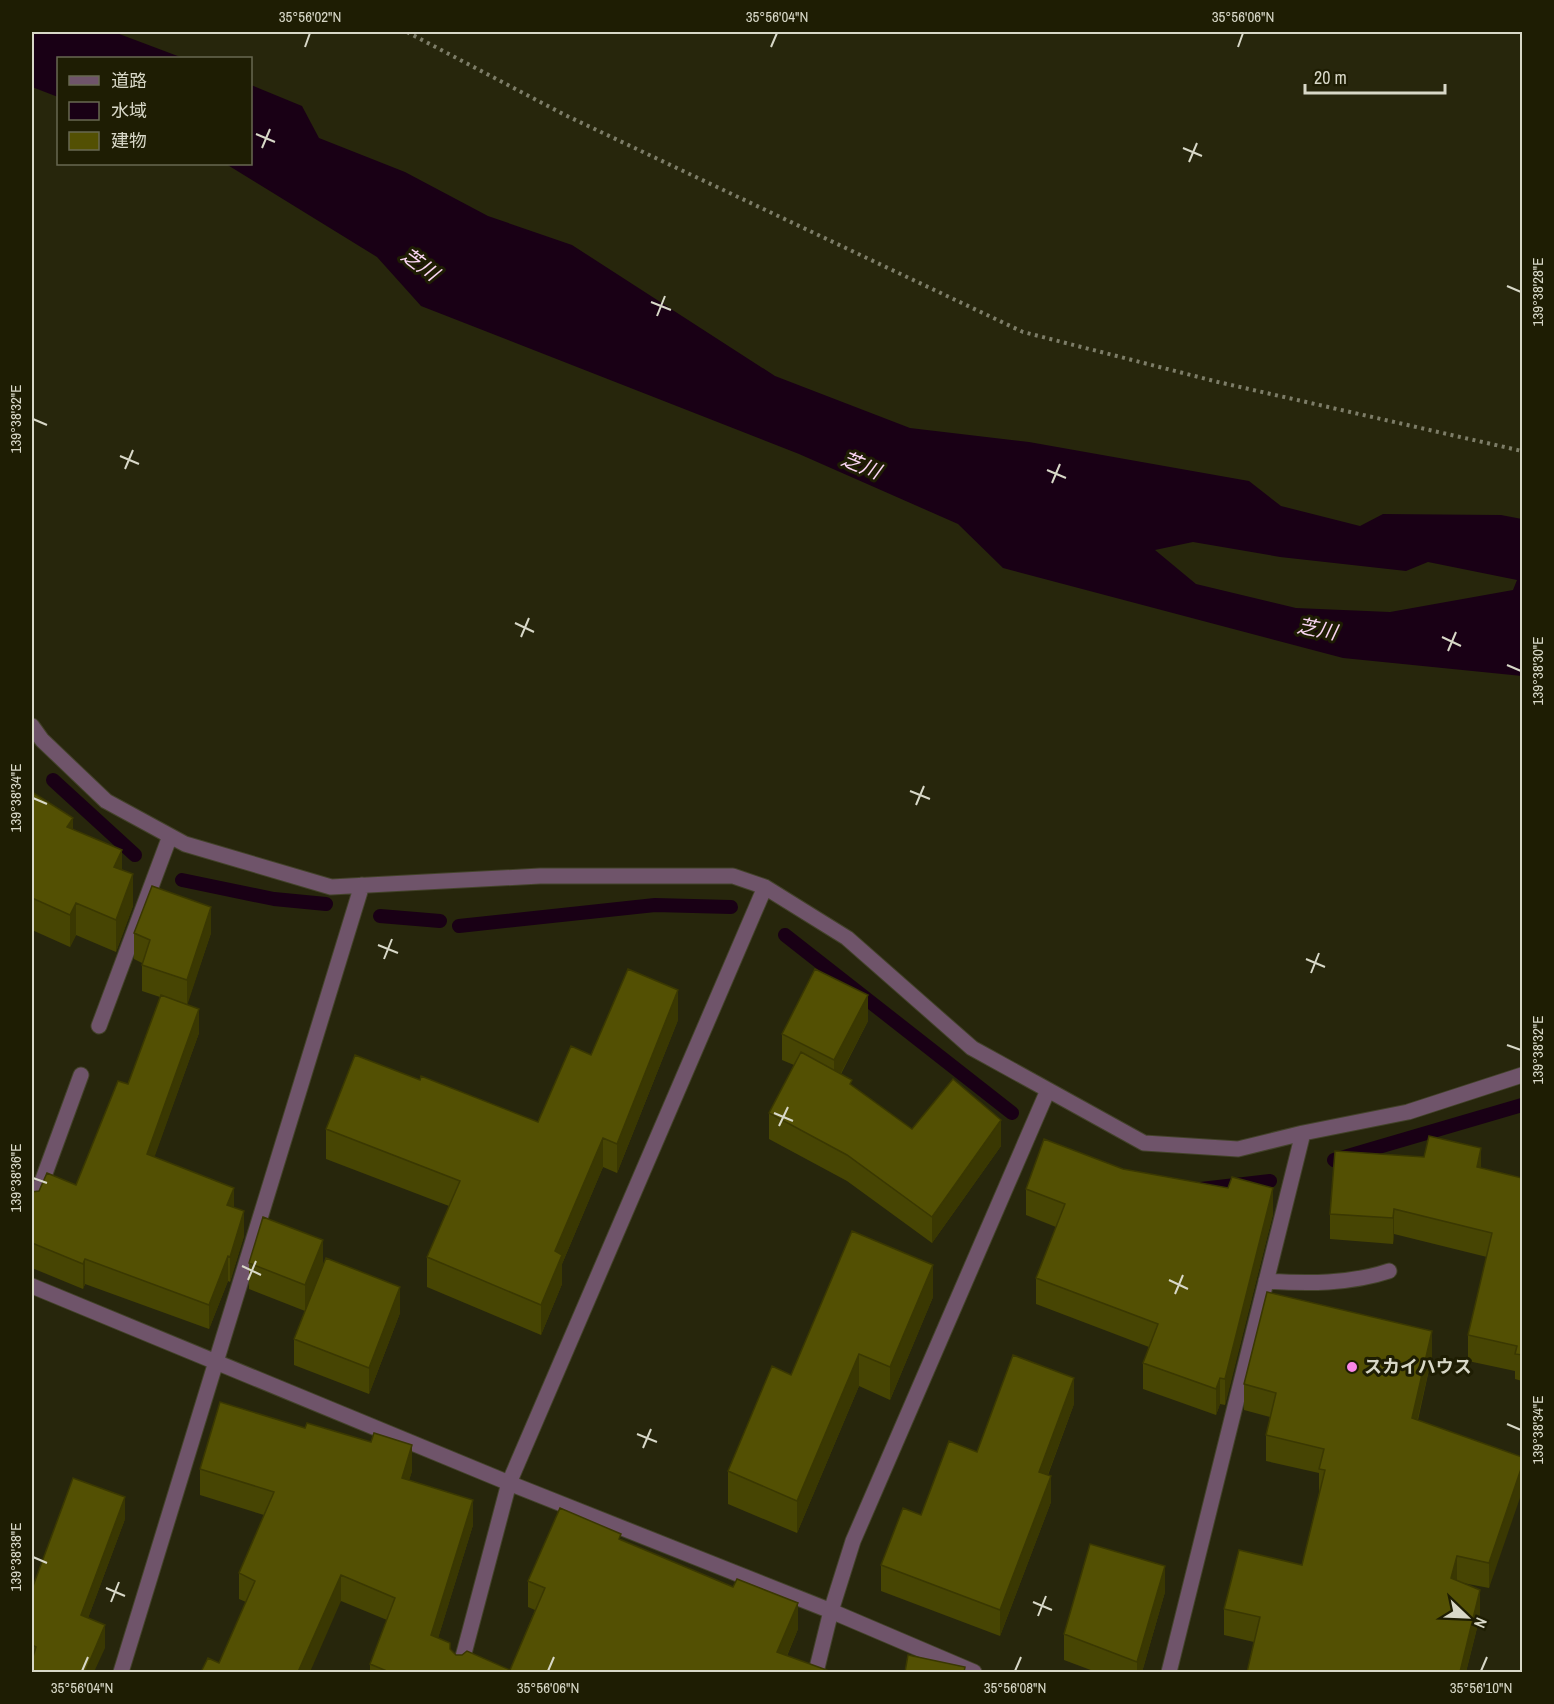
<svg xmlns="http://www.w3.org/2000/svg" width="1554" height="1704" viewBox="0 0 1554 1704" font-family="'Archivo Narrow','Noto Sans JP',sans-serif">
<rect width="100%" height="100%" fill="#27260c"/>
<path fill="#190015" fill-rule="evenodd" d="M 32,32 L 114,32 L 183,58 L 58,58 L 58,97 L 32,87 Z
M 251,85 L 302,106 L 319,138 L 405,172 L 488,216 L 572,245 L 775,376 L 910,428 L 1029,442 L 1249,481 L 1281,506 L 1360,526 L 1383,514 L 1501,515 L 1522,519 L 1522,676 L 1343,658 L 1003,568 L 958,524 L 799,454 L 421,306 L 377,257 L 226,164 L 250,164 ZM 1193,542 L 1280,557 L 1406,571 L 1428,562 L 1517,580 L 1513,590 L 1390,612 L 1296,608 L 1196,584 L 1155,550 Z"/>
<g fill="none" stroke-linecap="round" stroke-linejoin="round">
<path stroke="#190015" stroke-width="14" d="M 53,780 L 135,855
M 182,880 L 274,899 L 326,904
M 380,916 L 440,921
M 459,926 L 655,905 L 731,907
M 785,935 L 1012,1113
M 1334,1160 L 1522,1105
M 1201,1189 L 1270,1181"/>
<g stroke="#43422a" stroke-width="17">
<path id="minor" d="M 32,726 L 42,740 L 106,801 L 185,844 L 331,887 L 540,876 L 733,876 L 765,887 L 847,938 L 972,1048 L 1144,1143 L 1238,1149 L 1303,1133 L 1408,1112 L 1522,1075
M 99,1026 L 170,836
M 32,1209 L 81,1075
M 1266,1281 C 1307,1284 1350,1284 1389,1271
M 32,1286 L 509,1483 L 831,1611 L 974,1672
M 121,1672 L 362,885
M 459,1672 L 509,1483 L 765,887
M 816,1672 L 831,1611 L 853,1541 L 1048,1090
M 1169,1672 L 1303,1133"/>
</g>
<path stroke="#7d7d68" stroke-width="4" stroke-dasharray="3 4.5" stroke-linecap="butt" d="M 407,32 L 565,115 L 1023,332 L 1218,382 L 1522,451"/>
<use href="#minor" stroke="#6f546a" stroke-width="15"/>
</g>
<path fill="#474503" d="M 32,792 L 73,829 L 122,870 L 133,906 L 116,952 L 76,935 L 70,947 L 32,930 Z
M 134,933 L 211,933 L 187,1004 L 199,1033 L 154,1157 L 234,1207 L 244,1236 L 230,1282 L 228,1281 L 209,1329 L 85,1284 L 83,1289 L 32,1268 L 32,1192 L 76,1185 L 128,1084 L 160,997 L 142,991 L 142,963 L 134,959 Z
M 678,1020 L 617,1173 L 603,1167 L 562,1264 L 562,1284 L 541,1335 L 427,1287 L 427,1257 L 449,1206 L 326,1159 L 326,1129 L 420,1080 L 538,1122 L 591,1055 Z
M 868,1021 L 841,1074 L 852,1086 L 912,1129 L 1001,1146 L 932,1243 L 847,1181 L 769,1139 L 769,1113 L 794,1065 L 782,1060 L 782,1034 Z
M 1481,1168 L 1522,1178 L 1522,1381 L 1515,1379 L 1515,1371 L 1468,1361 L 1468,1335 L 1487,1257 L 1394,1234 L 1393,1244 L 1330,1239 L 1330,1214 Z
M 1123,1169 L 1273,1214 L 1225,1405 L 1220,1404 L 1216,1415 L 1143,1389 L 1143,1363 L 1149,1347 L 1036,1304 L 1036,1278 L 1056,1227 L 1026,1215 L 1026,1189 Z
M 249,1263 L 323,1266 L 305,1311 L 249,1289 Z
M 933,1297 L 890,1400 L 859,1386 L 797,1533 L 728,1504 L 728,1471 L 791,1375 Z
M 400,1313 L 369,1394 L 294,1365 L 294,1339 Z
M 1432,1356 L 1418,1420 L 1522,1457 L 1489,1588 L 1463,1583 L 1480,1616 L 1466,1672 L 1247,1672 L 1254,1642 L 1224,1635 L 1224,1609 L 1302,1565 L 1319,1493 L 1319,1473 L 1266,1461 L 1266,1435 L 1270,1417 L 1244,1410 L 1244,1384 Z
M 1074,1404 L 1048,1475 L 1051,1502 L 1000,1636 L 881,1591 L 881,1565 L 921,1515 L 977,1452 Z
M 200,1469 L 412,1471 L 409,1480 L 473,1525 L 438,1638 L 456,1655 L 510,1670 L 535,1610 L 528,1607 L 528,1581 L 621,1540 L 798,1629 L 787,1656 L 832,1672 L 370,1672 L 370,1664 L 387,1620 L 341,1601 L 219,1663 L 246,1602 L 239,1599 L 239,1573 L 264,1515 L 200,1495 Z
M 125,1519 L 88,1618 L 105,1648 L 32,1672 L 32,1589 Z
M 1165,1592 L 1142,1672 L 1096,1672 L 1064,1660 L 1064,1634 Z"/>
<path fill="#3a3802" d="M 73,818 L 73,850 L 67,827 Z
M 122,850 L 122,882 L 114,867 Z
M 133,874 L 133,906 L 116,952 L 116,920 Z
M 76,903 L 76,935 L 70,947 L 70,915 Z
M 211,907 L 211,933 L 187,1006 L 187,980 Z
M 678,990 L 678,1020 L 617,1173 L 617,1144 Z
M 868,995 L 868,1021 L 834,1086 L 834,1060 Z
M 199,1009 L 199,1033 L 147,1178 L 147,1154 Z
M 1001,1120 L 1001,1146 L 932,1243 L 932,1217 Z
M 603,1138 L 603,1167 L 562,1264 L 562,1284 L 541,1335 L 541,1305 L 555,1251 Z
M 1481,1148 L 1481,1173 L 1477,1167 Z
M 234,1188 L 234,1213 L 227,1205 Z
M 1273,1188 L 1273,1214 L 1225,1405 L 1225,1379 Z
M 1394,1209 L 1394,1234 L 1393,1244 L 1393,1218 Z
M 244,1211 L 244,1236 L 230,1282 L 230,1257 Z
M 323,1240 L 323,1266 L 305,1311 L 305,1285 Z
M 228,1256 L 228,1281 L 209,1329 L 209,1305 Z
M 85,1259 L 85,1284 L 83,1289 L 83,1264 Z
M 933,1265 L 933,1297 L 890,1400 L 890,1367 Z
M 400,1287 L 400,1313 L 369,1394 L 369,1368 Z
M 1432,1331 L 1432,1356 L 1412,1443 L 1412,1418 Z
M 859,1354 L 859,1386 L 797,1533 L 797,1501 Z
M 1074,1378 L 1074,1404 L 1039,1498 L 1039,1472 Z
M 1220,1378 L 1220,1404 L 1216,1415 L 1216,1389 Z
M 412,1445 L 412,1471 L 402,1504 L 402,1478 Z
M 1522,1466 L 1522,1492 L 1489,1588 L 1489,1563 Z
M 1051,1476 L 1051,1502 L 1000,1636 L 1000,1610 Z
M 125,1497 L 125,1519 L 81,1637 L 81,1615 Z
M 473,1500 L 473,1525 L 431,1661 L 431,1635 Z
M 1457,1556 L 1457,1582 L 1451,1578 Z
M 1165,1566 L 1165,1592 L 1142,1672 L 1137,1672 L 1137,1662 Z
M 341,1575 L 341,1601 L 310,1672 L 298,1672 Z
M 1480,1590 L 1480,1616 L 1466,1672 L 1460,1672 Z
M 798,1603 L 798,1629 L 780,1672 L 777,1652 Z
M 105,1625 L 105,1648 L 94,1672 L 85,1672 Z"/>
<path fill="#535003" stroke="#3a3802" stroke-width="1.5" d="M 32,792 L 73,818 L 67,827 L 122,850 L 114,867 L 133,874 L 116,920 L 76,903 L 70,915 L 32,898 Z
M 152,886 L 211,907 L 187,980 L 142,965 L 150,940 L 134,933 Z
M 628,969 L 678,990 L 617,1144 L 603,1138 L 555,1251 L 562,1255 L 541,1305 L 427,1257 L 460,1181 L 326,1129 L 355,1055 L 420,1080 L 421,1076 L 538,1122 L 571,1046 L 591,1055 Z
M 815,969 L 868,995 L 834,1060 L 782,1034 Z
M 161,995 L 199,1009 L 147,1154 L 234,1188 L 227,1205 L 244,1211 L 230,1257 L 228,1256 L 209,1305 L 85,1259 L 83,1264 L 32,1243 L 32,1192 L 39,1191 L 47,1173 L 76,1185 L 118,1081 L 128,1084 Z
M 801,1052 L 852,1080 L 850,1084 L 912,1129 L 953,1079 L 1001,1120 L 932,1217 L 847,1155 L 769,1113 Z
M 1429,1136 L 1481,1148 L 1477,1167 L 1522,1178 L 1522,1355 L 1515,1354 L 1517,1346 L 1468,1335 L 1492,1233 L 1394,1209 L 1393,1218 L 1330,1214 L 1335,1151 L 1424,1157 Z
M 1044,1139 L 1123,1169 L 1228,1188 L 1232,1177 L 1273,1188 L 1225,1379 L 1220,1378 L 1216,1389 L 1143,1363 L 1158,1324 L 1036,1278 L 1065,1204 L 1026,1189 Z
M 263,1217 L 323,1240 L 305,1285 L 249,1263 Z
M 852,1231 L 933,1265 L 890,1367 L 859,1354 L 797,1501 L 728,1471 L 772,1366 L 791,1375 Z
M 326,1258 L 400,1287 L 369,1368 L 294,1339 Z
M 1267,1292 L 1432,1331 L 1412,1418 L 1522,1457 L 1522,1466 L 1489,1563 L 1457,1556 L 1451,1578 L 1480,1590 L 1460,1672 L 1247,1672 L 1260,1617 L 1224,1609 L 1239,1550 L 1302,1565 L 1325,1470 L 1319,1469 L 1324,1449 L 1266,1435 L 1276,1393 L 1244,1384 Z
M 1013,1355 L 1074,1378 L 1039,1472 L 1051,1476 L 1000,1610 L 881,1565 L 903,1508 L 921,1515 L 949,1441 L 977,1452 Z
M 220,1402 L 305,1428 L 307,1423 L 371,1442 L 374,1433 L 412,1445 L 402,1478 L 473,1500 L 431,1635 L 450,1643 L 450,1649 L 456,1655 L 462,1655 L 467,1651 L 510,1670 L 545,1588 L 528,1581 L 560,1508 L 621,1534 L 619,1539 L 733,1587 L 737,1579 L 798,1603 L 777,1652 L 832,1672 L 389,1672 L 370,1664 L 395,1598 L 341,1575 L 298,1672 L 201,1672 L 208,1658 L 219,1663 L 255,1581 L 239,1573 L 274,1492 L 200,1469 Z
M 73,1478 L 125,1497 L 81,1615 L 105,1625 L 85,1672 L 32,1672 L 32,1660 L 36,1647 L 32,1645 L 32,1589 Z
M 1090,1544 L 1165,1566 L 1137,1662 L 1064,1634 Z
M 908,1655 L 965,1667 L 964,1672 L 905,1672 Z"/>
<path fill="none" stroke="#d8d8c8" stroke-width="2" d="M 305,47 L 310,33M 771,47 L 777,33M 1238,47 L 1243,33M 256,134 L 275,142M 262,148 L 270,129M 1183,148 L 1202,156M 1189,162 L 1197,143M 1507,286 L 1521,292M 651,302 L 671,310M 657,316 L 665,296M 33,419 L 47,425M 120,456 L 139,464M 125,469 L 133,450M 1047,470 L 1066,478M 1052,483 L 1060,464M 515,623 L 534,632M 521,637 L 529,618M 1442,637 L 1461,646M 1448,651 L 1456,632M 1507,665 L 1521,671M 910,791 L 930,799M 33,798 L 47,804M 916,805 L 924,786M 378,945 L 398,953M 384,959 L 392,939M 1306,959 L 1325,967M 1311,973 L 1319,953M 1507,1045 L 1521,1050M 774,1113 L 793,1121M 779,1126 L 788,1107M 33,1178 L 47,1183M 242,1266 L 261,1275M 248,1280 L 256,1261M 1169,1280 L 1188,1289M 1175,1294 L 1183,1275M 1507,1424 L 1521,1430M 637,1434 L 657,1442M 643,1448 L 651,1429M 33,1557 L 47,1563M 106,1588 L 125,1596M 111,1602 L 119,1582M 1033,1602 L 1052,1610M 1038,1616 L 1046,1596M 82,1671 L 88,1657M 548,1671 L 554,1657M 1015,1671 L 1021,1657M 1481,1671 L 1487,1657"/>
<circle fill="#fa87e8" stroke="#1e1d03" stroke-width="2" cx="1352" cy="1367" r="6"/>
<g text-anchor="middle" stroke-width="6" stroke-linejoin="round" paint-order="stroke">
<g font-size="18" font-weight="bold" fill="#d8d8c8" stroke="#1e1d03" text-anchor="start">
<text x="1364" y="1373">スカイハウス</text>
</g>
<g font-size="20" font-style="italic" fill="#fbd6f4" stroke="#1e1d03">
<text transform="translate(420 264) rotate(36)" y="7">芝川</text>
<text transform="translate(861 465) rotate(22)" y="7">芝川</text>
<text transform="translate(1317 629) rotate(11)" y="7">芝川</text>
</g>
</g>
<rect width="1554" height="1704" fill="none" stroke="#1e1d03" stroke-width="66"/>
<rect x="57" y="57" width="195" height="108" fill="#1e1d03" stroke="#686852" stroke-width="1.5"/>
<rect x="69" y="76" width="30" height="9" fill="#6f546a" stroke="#686852" stroke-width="1.5"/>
<text x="111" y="87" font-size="18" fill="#d8d8c8">道路</text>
<rect x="69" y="102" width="30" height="18" fill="#190015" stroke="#686852" stroke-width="1.5"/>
<text x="111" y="117" font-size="18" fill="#d8d8c8">水域</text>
<rect x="69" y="132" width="30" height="18" fill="#535003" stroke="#686852" stroke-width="1.5"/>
<text x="111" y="147" font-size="18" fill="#d8d8c8">建物</text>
<g transform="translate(1467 1617) rotate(113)" stroke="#1e1d03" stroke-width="4.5" paint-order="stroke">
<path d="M0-4.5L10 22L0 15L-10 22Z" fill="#d8d8c8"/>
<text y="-9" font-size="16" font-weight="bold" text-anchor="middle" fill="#d8d8c8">N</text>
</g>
<path d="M1305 84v9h140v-9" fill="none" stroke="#d8d8c8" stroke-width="3"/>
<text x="1314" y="84" font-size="18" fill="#d8d8c8" stroke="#1e1d03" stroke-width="4.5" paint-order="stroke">20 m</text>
<rect x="33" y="33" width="1488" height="1638" fill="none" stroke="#d8d8c8" stroke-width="2"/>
<g font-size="15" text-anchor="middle" fill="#d8d8c8">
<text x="310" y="22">35°56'02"N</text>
<text x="777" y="22">35°56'04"N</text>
<text x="1243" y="22">35°56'06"N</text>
<text transform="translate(1538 292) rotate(-90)" y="5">139°38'28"E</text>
<text transform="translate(16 419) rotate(-90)" y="5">139°38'32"E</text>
<text transform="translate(1538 671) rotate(-90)" y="5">139°38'30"E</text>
<text transform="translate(16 798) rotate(-90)" y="5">139°38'34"E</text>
<text transform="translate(1538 1050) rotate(-90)" y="5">139°38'32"E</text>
<text transform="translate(16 1178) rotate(-90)" y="5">139°38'36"E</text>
<text transform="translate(1538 1430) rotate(-90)" y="5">139°38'34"E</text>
<text transform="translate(16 1557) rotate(-90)" y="5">139°38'38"E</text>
<text x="82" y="1693">35°56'04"N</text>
<text x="548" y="1693">35°56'06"N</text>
<text x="1015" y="1693">35°56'08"N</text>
<text x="1481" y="1693">35°56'10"N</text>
</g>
</svg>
